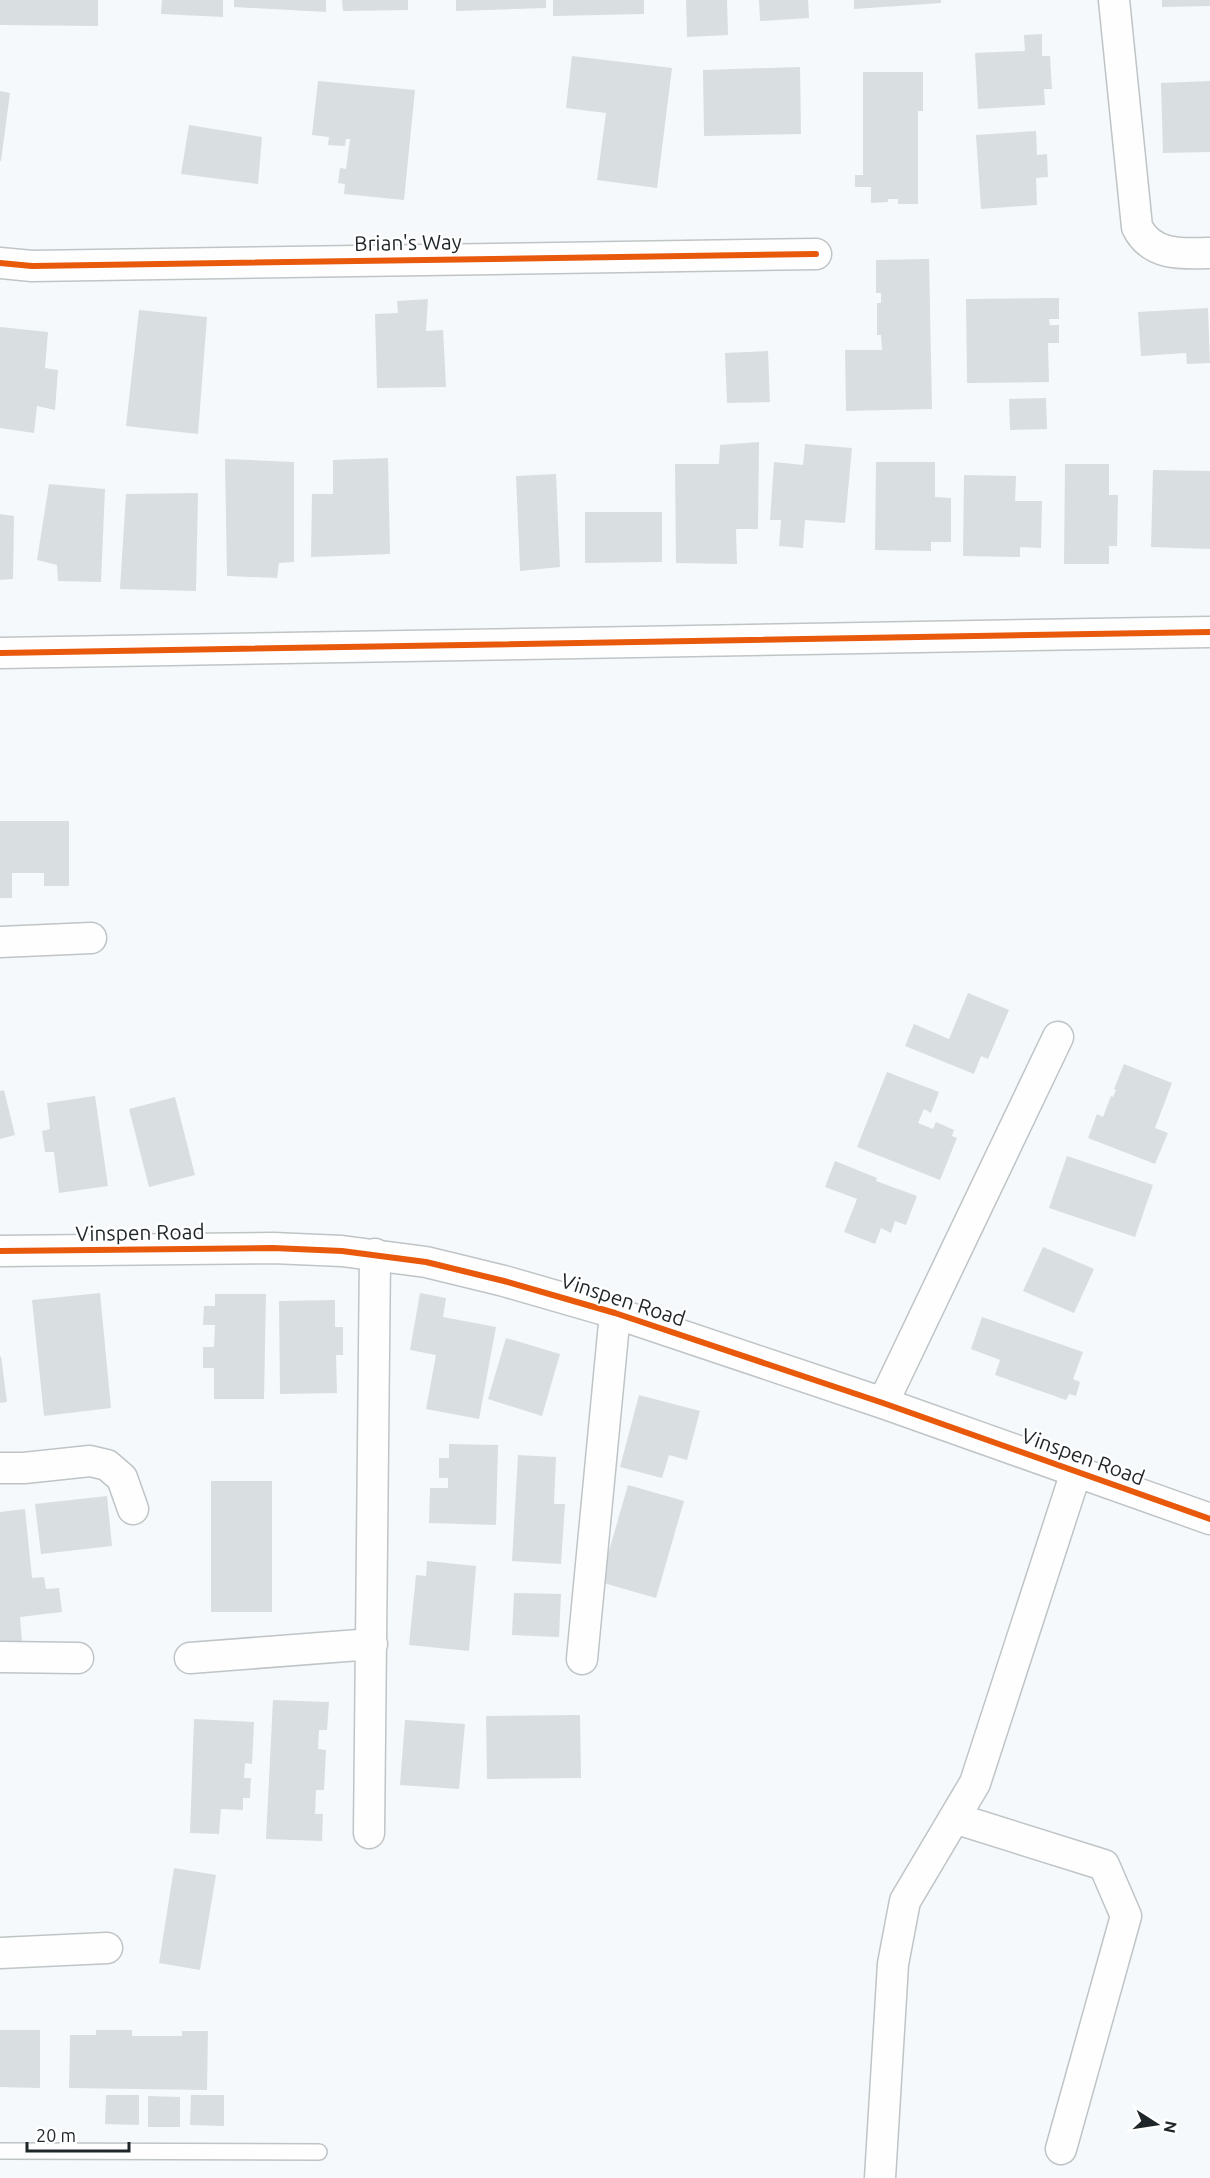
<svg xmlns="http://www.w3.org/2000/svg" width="1210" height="2178" viewBox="0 0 1210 2178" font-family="Ubuntu,sans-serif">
<rect width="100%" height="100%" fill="#f6f9fb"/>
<path fill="#d9dee0" d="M 0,0 L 98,0 L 98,26 L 0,25 Z
M 162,0 L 223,0 L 223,17 L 161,14 Z
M 234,0 L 326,0 L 326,12 L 234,7 Z
M 342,0 L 408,0 L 408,10 L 343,11 Z
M 456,0 L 546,0 L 546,8 L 456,11 Z
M 553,0 L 644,0 L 644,14 L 553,16 Z
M 686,0 L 727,0 L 728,35 L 687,37 Z
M 759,0 L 808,0 L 809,18 L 760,21 Z
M 854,0 L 941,0 L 941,3 L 854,9 Z
M 1162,0 L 1210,0 L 1210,6 L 1162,7 Z
M 1042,34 L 1042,56 L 1050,56 L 1052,89 L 1044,89 L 1045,105 L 978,109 L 975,53 L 1025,51 L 1024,35 Z
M 572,56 L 672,68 L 657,188 L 597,180 L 606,113 L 566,108 Z
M 800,67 L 801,134 L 704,136 L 703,70 Z
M 863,72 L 923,72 L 923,111 L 918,111 L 918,204 L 898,204 L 898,199 L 888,199 L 888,202 L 871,203 L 871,187 L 855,187 L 855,175 L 863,175 Z
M 318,81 L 415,90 L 404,200 L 344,194 L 345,184 L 338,183 L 340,168 L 346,169 L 350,139 L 346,139 L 345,146 L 328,145 L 329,137 L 312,135 Z
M 1210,81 L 1210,152 L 1163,153 L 1161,83 Z
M 0,91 L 10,93 L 1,161 L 0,161 Z
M 189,125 L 262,137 L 258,184 L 181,174 Z
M 1036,131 L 1037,155 L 1047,154 L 1048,177 L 1036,178 L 1037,205 L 981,209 L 976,135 Z
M 929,259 L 932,409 L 846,411 L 845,350 L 882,350 L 881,335 L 877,335 L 877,303 L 881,303 L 881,293 L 876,293 L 876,260 Z
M 1059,298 L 1059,319 L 1049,319 L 1050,325 L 1059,325 L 1059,343 L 1048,343 L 1049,382 L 967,383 L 966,299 Z
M 428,299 L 426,331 L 443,330 L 446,387 L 377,388 L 375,314 L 398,313 L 397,301 Z
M 1208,308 L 1210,363 L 1187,364 L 1186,353 L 1141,356 L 1138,312 Z
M 139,310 L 207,317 L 198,434 L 126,426 Z
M 0,327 L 48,332 L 45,368 L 58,370 L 55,410 L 37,406 L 34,433 L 0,428 Z
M 768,351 L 770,402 L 727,403 L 725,353 Z
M 1046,398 L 1047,429 L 1010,430 L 1009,399 Z
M 759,442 L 758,529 L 736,529 L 737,564 L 676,563 L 675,464 L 719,464 L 720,445 Z
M 805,444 L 852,448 L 845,523 L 805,520 L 803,548 L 779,546 L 781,520 L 770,520 L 774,462 L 803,465 Z
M 388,458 L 390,554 L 311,557 L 312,494 L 333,494 L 333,460 Z
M 225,459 L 294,462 L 294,562 L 279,563 L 277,578 L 227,576 Z
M 876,462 L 935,462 L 935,497 L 951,498 L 951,542 L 931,542 L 931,551 L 875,550 Z
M 1065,464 L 1109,464 L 1109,495 L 1118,495 L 1117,546 L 1109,546 L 1109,564 L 1064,564 Z
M 1153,470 L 1210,471 L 1210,549 L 1151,547 Z
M 556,474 L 560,567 L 520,571 L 516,476 Z
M 964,475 L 1016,476 L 1015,501 L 1042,501 L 1041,548 L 1020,547 L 1020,557 L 963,556 Z
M 49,484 L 105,489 L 101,582 L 58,581 L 57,565 L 37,560 Z
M 198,493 L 196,591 L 120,589 L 126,494 Z
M 585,512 L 662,512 L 662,562 L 585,563 Z
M 0,514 L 14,516 L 13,579 L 0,580 Z
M 0,821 L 69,821 L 69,886 L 44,886 L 44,873 L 12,873 L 12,898 L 0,898 Z
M 968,993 L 1009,1010 L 988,1059 L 981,1056 L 974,1074 L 905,1046 L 914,1024 L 949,1039 Z
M 1124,1064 L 1172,1083 L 1155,1128 L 1168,1133 L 1155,1164 L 1088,1138 L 1097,1114 L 1103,1117 L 1111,1096 L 1113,1097 L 1116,1090 L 1114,1089 Z
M 887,1072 L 939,1092 L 931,1113 L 924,1109 L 918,1123 L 933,1129 L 936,1122 L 954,1130 L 952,1136 L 957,1138 L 940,1180 L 857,1147 Z
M 4,1090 L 15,1135 L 0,1139 L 0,1091 Z
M 95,1096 L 108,1186 L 59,1193 L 54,1152 L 45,1152 L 42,1131 L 50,1129 L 47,1103 Z
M 175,1097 L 195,1175 L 149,1187 L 129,1109 Z
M 1067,1156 L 1153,1185 L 1135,1237 L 1049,1208 Z
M 835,1161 L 877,1178 L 876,1181 L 917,1196 L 906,1225 L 895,1221 L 891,1233 L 881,1228 L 875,1244 L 844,1232 L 857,1199 L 825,1187 Z
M 1043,1247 L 1094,1269 L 1074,1313 L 1023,1291 Z
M 100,1293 L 111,1408 L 44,1416 L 32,1300 Z
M 420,1293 L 446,1298 L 443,1317 L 496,1327 L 479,1419 L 426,1409 L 436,1355 L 410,1350 Z
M 215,1294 L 266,1294 L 264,1399 L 214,1399 L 214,1368 L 203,1368 L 203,1347 L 214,1347 L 215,1325 L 203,1325 L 204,1306 L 215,1306 Z
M 335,1300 L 335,1327 L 343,1327 L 343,1355 L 336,1355 L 337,1393 L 280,1394 L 279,1301 Z
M 982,1317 L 1083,1352 L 1073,1379 L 1080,1382 L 1076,1396 L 1069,1394 L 1066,1400 L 995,1375 L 1000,1360 L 971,1349 Z
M 506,1338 L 560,1354 L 542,1416 L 488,1399 Z
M 1,1356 L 7,1402 L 0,1403 L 0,1357 Z
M 639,1395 L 700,1411 L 687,1460 L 669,1455 L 662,1478 L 620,1467 Z
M 449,1444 L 498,1445 L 496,1525 L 429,1523 L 430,1488 L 448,1488 L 448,1478 L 439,1478 L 439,1458 L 449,1458 Z
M 518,1455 L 556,1457 L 554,1504 L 565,1504 L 561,1564 L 512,1561 Z
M 211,1481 L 272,1481 L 272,1612 L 211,1612 Z
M 628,1485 L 684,1501 L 656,1598 L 600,1582 Z
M 107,1496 L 112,1546 L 41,1554 L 35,1504 Z
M 25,1509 L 32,1578 L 44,1577 L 46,1589 L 59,1588 L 62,1612 L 20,1617 L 22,1641 L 0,1644 L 0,1512 Z
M 427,1561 L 476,1566 L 469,1651 L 409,1645 L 416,1575 L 426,1576 Z
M 514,1593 L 561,1594 L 559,1637 L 512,1635 Z
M 273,1700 L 329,1702 L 327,1730 L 319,1730 L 318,1749 L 326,1750 L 324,1790 L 316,1790 L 315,1814 L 323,1814 L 322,1841 L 266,1839 Z
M 580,1715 L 581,1778 L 487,1779 L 486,1716 Z
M 194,1719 L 254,1722 L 252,1764 L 245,1763 L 244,1778 L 251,1778 L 250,1798 L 243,1798 L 243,1810 L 221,1809 L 219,1834 L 190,1833 Z
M 405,1720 L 465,1724 L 459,1789 L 400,1785 Z
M 174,1868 L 216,1875 L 200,1970 L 159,1963 Z
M 0,2030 L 40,2030 L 40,2088 L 0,2087 Z
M 96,2030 L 132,2030 L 132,2036 L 182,2036 L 182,2031 L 208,2031 L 207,2090 L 69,2088 L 70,2035 L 96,2035 Z
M 106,2095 L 139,2095 L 139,2125 L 105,2124 Z
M 191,2095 L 224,2095 L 224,2126 L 190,2125 Z
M 148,2096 L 180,2097 L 180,2127 L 148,2127 Z"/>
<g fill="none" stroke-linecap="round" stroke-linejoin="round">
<g stroke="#bfc4c6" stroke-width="18">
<path id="service" d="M 0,2151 L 319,2152"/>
</g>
<g stroke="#bfc4c6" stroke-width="33">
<path id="minor" d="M 1114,0 L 1137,227 C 1151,256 1182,254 1210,253
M 0,263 L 32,266 L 816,254
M 0,653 L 1210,632
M 0,942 L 91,938
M 0,1251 L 273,1248 L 342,1251 L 426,1262 L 504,1281 L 615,1313 L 883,1403 L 1210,1519
M 883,1403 L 1058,1037
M 0,1468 L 24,1468 L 90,1461 L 107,1465 L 122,1478 L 133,1509
M 0,1657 L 78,1658
M 190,1658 L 372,1644
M 582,1659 L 615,1313
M 954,1818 L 1104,1865 L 1126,1916 L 1061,2149
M 369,1833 L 375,1254
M 0,1953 L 107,1948
M 880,2178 L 893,1964 L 905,1901 L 975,1783 L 1076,1472"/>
</g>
<use href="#service" stroke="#fefefe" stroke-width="15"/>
<use href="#minor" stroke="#fefefe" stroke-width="30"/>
<g stroke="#fff" stroke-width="10">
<path id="cycleway" d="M 0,263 L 32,266 L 816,254
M 0,653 L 1210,632
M 0,1251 L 273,1248 L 342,1251 L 426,1262 L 504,1281 L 615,1313 L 883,1403 L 1210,1519"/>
</g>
<use href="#cycleway" stroke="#e8590c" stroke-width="6"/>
</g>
<g text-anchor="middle" stroke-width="4.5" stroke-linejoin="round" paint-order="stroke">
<g font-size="21" fill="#1f2629" stroke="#fff">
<text transform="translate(408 243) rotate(-1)" y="7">Brian's Way</text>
<text transform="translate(140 1233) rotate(-1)" y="7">Vinspen Road</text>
<text transform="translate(623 1300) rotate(18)" y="7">Vinspen Road</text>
<text transform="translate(1083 1457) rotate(20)" y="7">Vinspen Road</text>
</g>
</g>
<g transform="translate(1156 2124) rotate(102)" stroke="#ffffff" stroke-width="4.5" paint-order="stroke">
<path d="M0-4.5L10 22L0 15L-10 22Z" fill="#1f2629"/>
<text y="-9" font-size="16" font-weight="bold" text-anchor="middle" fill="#1f2629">N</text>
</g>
<path d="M27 2142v9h102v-9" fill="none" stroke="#1f2629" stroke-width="3"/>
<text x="36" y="2142" font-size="18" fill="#1f2629" stroke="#ffffff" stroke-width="4.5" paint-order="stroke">20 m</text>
</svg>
